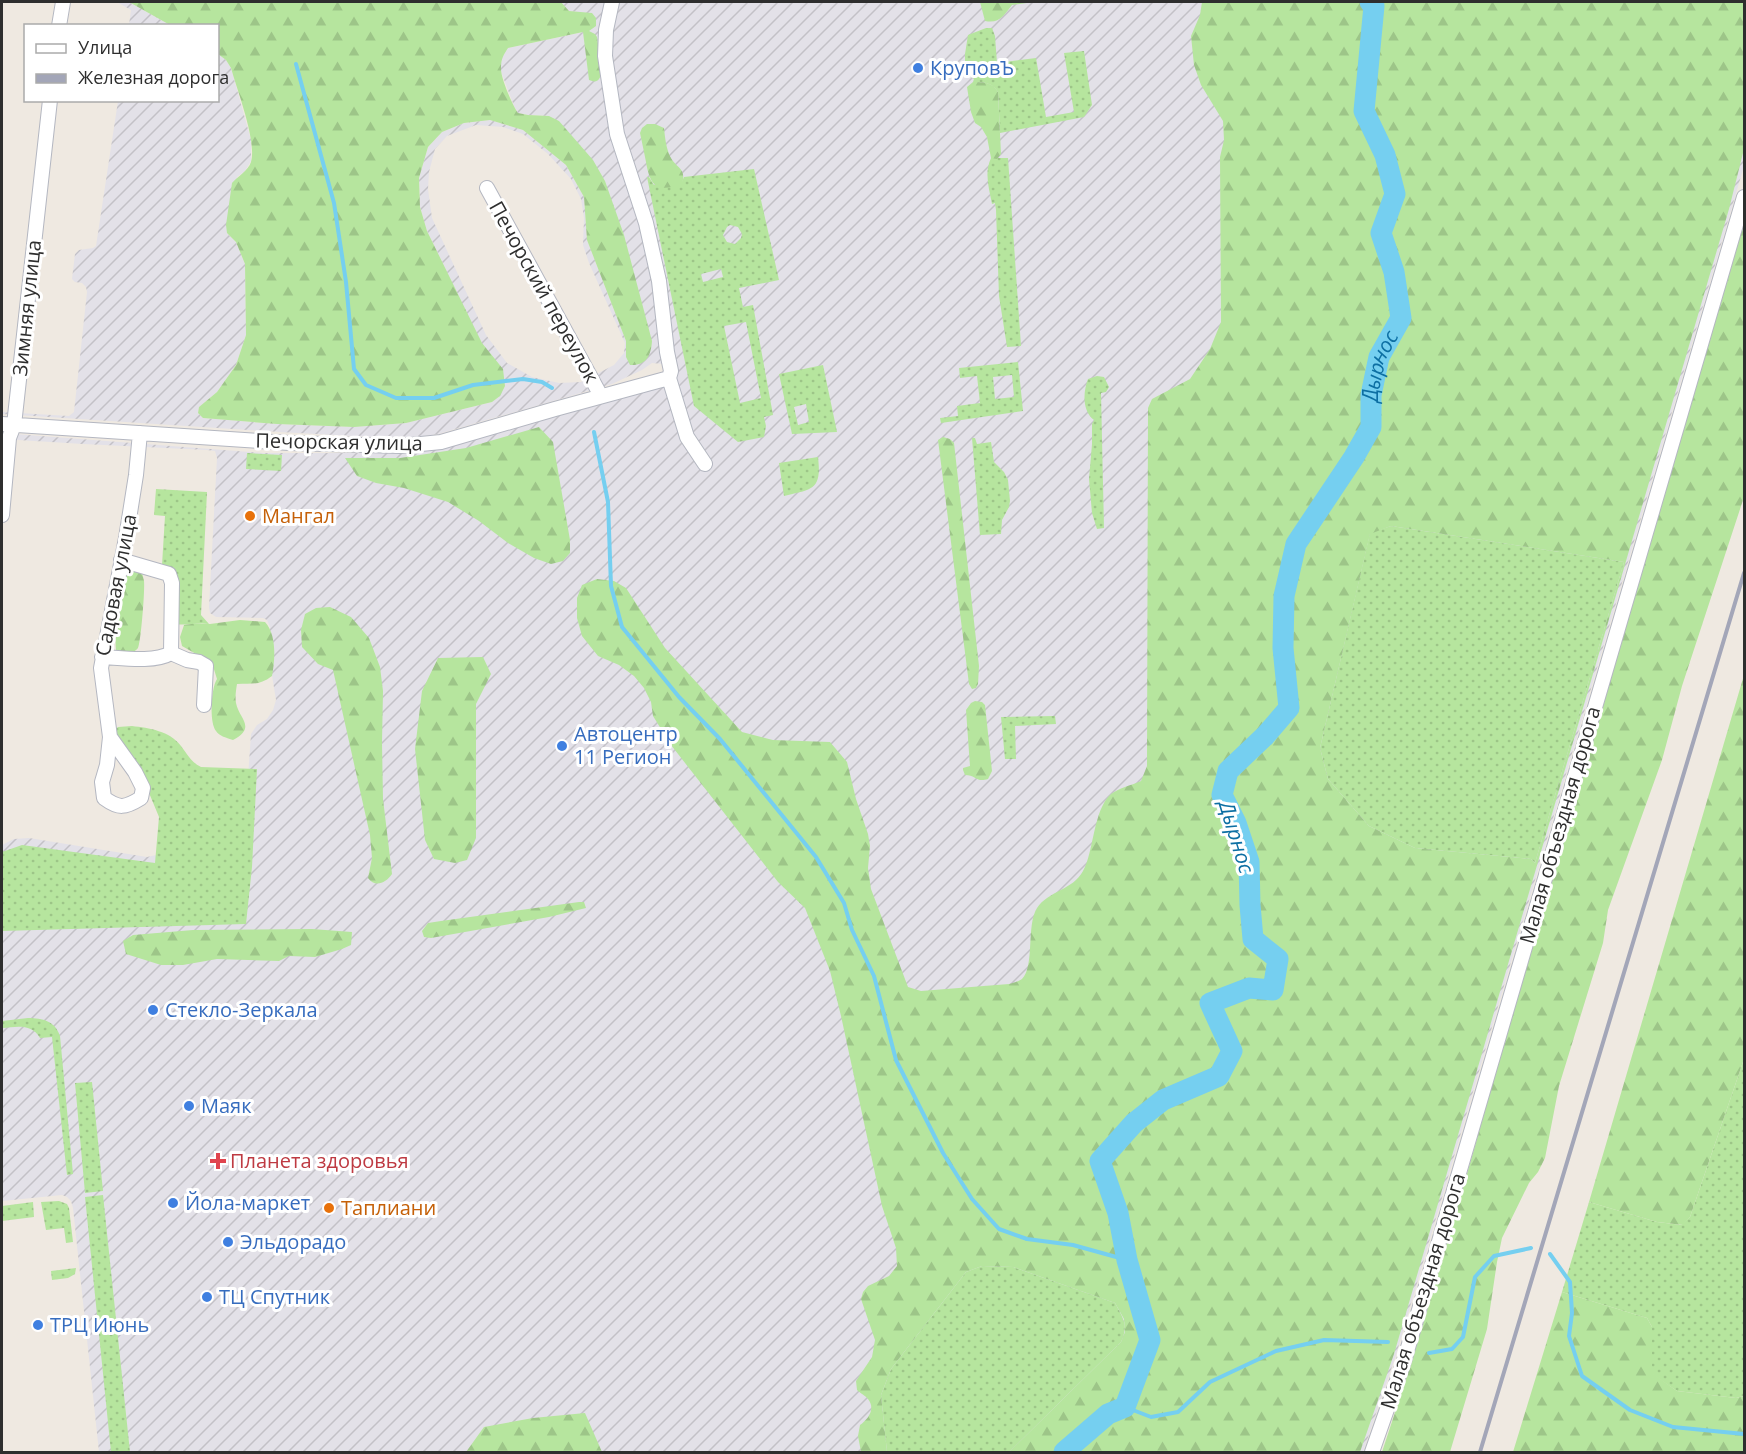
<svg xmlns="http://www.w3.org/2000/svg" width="1746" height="1454" viewBox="0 0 1746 1454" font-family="'Open Sans',sans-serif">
<defs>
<pattern id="industrial-furrows" width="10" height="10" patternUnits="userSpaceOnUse" patternTransform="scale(1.5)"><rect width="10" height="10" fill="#e3e1e8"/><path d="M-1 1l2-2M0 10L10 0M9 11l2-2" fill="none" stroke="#c3c1c7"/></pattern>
<pattern id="grass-dots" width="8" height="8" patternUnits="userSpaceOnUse" patternTransform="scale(1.5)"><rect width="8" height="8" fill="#b6e59e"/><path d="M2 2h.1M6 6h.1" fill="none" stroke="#9dc588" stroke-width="1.8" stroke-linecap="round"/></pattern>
<pattern id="forest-firs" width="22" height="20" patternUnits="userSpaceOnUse" patternTransform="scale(1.5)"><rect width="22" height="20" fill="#b6e59e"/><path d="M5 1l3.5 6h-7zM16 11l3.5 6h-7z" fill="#9dc588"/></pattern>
</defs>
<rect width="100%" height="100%" fill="#efe9e1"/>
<path fill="url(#industrial-furrows)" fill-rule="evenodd" d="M 117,2 L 129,2 L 170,25 L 129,25 L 131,10 Z
M 561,2 L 1744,2 L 1744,166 L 1396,1355 L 1363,1452 L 99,1452 L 73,1208 L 71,1201 L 67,1197 L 62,1195 L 2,1201 L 2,845 L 14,839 L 29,838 L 147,857 L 170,852 L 248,777 L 251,734 L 257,725 L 267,719 L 273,710 L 276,700 L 270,663 L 270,627 L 267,620 L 263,618 L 216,617 L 210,613 L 209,607 L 217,458 L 215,451 L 207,450 L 83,444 L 2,439 L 2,433 L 263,453 L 400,453 L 442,447 L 630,395 L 666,372 L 663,364 L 652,363 L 642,370 L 612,384 L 438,434 L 417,437 L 389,438 L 280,432 L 2,414 L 2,412 L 69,416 L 74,412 L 87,292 L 86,287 L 82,283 L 75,282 L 72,279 L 75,254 L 79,250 L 93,248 L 96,246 L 118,101 L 218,100 L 218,54 L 226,60 L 231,68 L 251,140 L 251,161 L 245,171 L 237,177 L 227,233 L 236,242 L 245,264 L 246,335 L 236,365 L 217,392 L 199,407 L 198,413 L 203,418 L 277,424 L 354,427 L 406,423 L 492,402 L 500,396 L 502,369 L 482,344 L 427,231 L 420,207 L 419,178 L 428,147 L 442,132 L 464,123 L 490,120 L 523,130 L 566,165 L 584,197 L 587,240 L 626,341 L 627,349 L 652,341 L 549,116 L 528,115 L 518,113 L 514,106 L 500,69 L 502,57 L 508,48 L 588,31 L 592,14 L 569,11 ZM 476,125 L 503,127 L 523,134 L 548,154 L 571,179 L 581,199 L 584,218 L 583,245 L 589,263 L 625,343 L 624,353 L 614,365 L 581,382 L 559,383 L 532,377 L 507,363 L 486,335 L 432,218 L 428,189 L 429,172 L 435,149 L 447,136 Z"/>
<path fill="url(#grass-dots)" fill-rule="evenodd" d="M 986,28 L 992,28 L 995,36 L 997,63 L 1036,58 L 1046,117 L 1074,112 L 1064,53 L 1084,51 L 1092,105 L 1084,117 L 1000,133 L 998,92 C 992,82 983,82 973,82 L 974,79 L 965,72 L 965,54 L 968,35 Z
M 991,158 L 1008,158 L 1021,346 L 1007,347 L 999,296 L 996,210 L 995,203 L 992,204 C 989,188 984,173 991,158 Z
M 754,169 L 779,280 L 739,288 L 743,307 L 753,305 L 773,415 L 764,417 L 766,426 L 764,437 L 738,442 L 694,406 L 647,177 L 649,177 L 654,185 L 681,184 L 684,177 ZM 730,225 L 738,227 L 742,234 L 741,238 L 735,244 L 727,242 L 723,235 L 727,227 ZM 721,269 L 723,277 L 703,282 L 701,274 ZM 746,322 L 761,398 L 740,403 L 724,326 Z
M 1018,362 L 1023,411 L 941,423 L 940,418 L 958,416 L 957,406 L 980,403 L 977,376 L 960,378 L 959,368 ZM 1012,375 L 1014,397 L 995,399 L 993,377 Z
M 823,365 L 837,432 L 792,434 L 779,374 ZM 806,404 L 809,422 L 798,425 L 794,407 Z
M 1097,376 L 1104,377 L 1109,387 L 1106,392 L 1101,393 L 1104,528 L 1097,529 L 1092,513 L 1089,479 L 1092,444 L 1092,424 L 1094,420 C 1082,411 1083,392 1088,379 Z
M 972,438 L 975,438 L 977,444 L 991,442 L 994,462 L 1004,472 L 1008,480 L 1010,501 L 1009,507 L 1002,520 L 1001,534 L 980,535 Z
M 247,453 L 282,455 L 281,471 L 246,469 Z
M 818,457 C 822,491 812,489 784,496 L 779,463 Z
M 156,489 L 207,492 L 201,615 L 209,624 C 197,622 187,626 175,624 L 172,568 L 162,565 L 165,516 L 154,515 Z
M 1391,526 L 1624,562 L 1535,863 L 1531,859 L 1415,848 L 1369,826 L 1328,779 L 1320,748 L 1370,533 Z
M 1055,716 L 1056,724 L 1015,726 L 1016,759 L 1005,759 L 1001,717 Z
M 132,726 C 149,728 170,731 181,746 C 188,755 191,762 201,767 L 257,769 L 252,867 L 246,924 L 2,931 L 2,852 L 22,845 L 155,863 L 159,817 L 147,788 L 114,731 L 118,727 Z
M 28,1018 C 43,1018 55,1021 60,1036 L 73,1174 L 67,1175 L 52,1037 L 40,1038 C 31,1023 17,1027 2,1028 L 2,1021 Z
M 1744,1059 L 1744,1396 L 1736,1398 L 1677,1391 L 1652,1374 L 1652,1327 L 1647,1318 L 1562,1292 L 1589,1202 L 1657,1222 L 1682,1225 L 1690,1217 Z
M 92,1082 L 103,1191 L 85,1193 L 75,1083 Z
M 103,1195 L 130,1452 L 111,1452 L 85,1197 Z
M 59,1201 L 67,1204 L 69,1208 L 73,1242 L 66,1243 L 64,1228 L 46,1230 L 41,1202 Z
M 33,1202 L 34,1217 L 2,1221 L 2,1206 Z
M 982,1266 L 1013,1267 L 1115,1303 C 1123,1318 1129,1325 1121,1342 L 1009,1452 L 887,1452 L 881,1395 L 891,1369 L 966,1272 Z
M 76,1268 L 75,1274 L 68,1278 L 52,1280 L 51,1271 Z"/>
<path fill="url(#forest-firs)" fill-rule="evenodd" d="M 129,2 L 561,2 L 569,11 L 592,13 L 596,18 L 596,26 L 589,31 L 595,34 L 597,37 C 598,45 604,74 599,79 C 596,83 593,81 589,80 L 583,32 L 508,48 C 504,54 501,59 501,67 C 500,77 512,104 518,113 L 528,115 L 549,116 L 559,121 L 593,160 L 605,181 L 624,235 L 652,341 C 651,356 646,366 630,365 L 626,357 L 626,341 L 587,240 L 584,197 L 566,165 L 523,130 L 490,120 L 464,123 L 442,132 L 428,147 L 419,178 L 420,207 L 427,231 L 482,343 L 503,369 L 505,386 L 500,396 L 492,402 L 406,423 L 354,427 L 277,424 L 203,418 L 198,413 L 199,407 L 217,392 L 236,365 L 246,335 L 245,264 L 236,242 L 227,233 L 226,225 L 232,183 C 238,176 248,171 251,162 C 257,141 237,90 231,68 L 226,60 L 218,54 L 218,26 L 170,25 Z
M 980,2 L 1034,2 L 1012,5 C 1004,15 1000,24 985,21 Z
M 1202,2 L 1744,2 L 1744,149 L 1729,209 L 1394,1354 L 1360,1452 L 1009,1452 L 1121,1342 L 1125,1332 L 1124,1319 L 1115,1303 L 1013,1267 L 982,1266 L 966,1272 L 891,1369 L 881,1395 L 887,1452 L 861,1452 L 858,1436 L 860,1425 C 868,1419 876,1409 868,1399 C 866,1396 860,1393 857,1390 L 856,1381 L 872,1357 L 875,1340 L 861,1299 L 863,1292 L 868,1286 L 889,1276 L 897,1266 L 896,1248 L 882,1206 L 841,1016 L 830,971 L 805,908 L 778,882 L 671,745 L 653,716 L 651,702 L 644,688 L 634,676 L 619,665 L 598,656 L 582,636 L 577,618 L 577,598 L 582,585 L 597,579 L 614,581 L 626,588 L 665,648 L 742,732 L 773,740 L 830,742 L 847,762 L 856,799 L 868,834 L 870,846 L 868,868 L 871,889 L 908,987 L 921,991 L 1009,984 C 1013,983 1019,981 1022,979 C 1035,966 1026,925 1037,908 C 1048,891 1073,890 1083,871 C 1094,852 1093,810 1111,794 C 1119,788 1132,785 1141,781 L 1147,766 L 1148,408 L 1152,399 L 1190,379 L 1210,349 L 1221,322 L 1220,157 L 1224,140 L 1223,121 L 1201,85 L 1194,65 L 1191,36 L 1200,15 ZM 1391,526 L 1624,562 L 1535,863 L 1531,859 L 1415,848 L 1369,826 L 1328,779 L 1320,748 L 1370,534 Z
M 973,82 C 983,82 993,82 998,92 L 1001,154 L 997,159 L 991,158 L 987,137 L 981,127 L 975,123 L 971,112 L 967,87 Z
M 647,124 L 655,124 L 664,128 C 665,137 666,149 671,158 C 676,168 687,168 682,184 C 657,193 650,186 646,162 C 644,152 642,142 640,133 L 642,128 Z
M 1744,223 L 1744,497 L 1682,686 L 1662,760 L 1608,910 L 1603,943 L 1559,1086 L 1545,1158 L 1538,1172 L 1529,1183 L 1502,1238 L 1497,1262 L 1487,1329 L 1450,1452 L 1382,1452 C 1444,1267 1493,1078 1547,890 C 1610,667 1679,445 1744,223 Z
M 539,427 L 553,442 L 570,540 L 570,553 L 563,561 L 551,564 L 534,558 L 508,543 L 479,521 L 448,502 L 404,488 L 376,483 L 357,476 L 345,458 L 400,458 L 466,448 Z
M 943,437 L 950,439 L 954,443 L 979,666 L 978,684 L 976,688 L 972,689 L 969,684 L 938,440 Z
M 131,568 L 142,572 C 142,573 144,580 144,581 C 145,590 141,641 138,648 C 133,655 122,653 116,651 C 114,628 119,588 131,568 Z
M 330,607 L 351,617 L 369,638 L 380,667 L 383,691 L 382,743 L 383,799 L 392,874 C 386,883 375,888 368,878 L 372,858 L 370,835 L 333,670 L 318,664 L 302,647 L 301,630 L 305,614 L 316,608 Z
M 240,620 L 265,622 C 277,635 275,660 272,676 C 259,686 252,683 237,684 C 236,690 235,697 236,703 C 239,719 257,727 233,740 C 227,738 219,736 216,731 C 209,723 211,688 217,679 L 212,663 L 182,646 L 180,637 L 184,625 C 195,623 200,624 210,624 C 220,623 230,621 240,620 Z
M 483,657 L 491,674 L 476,704 L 476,838 L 467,860 L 455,863 L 434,859 L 425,840 L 415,749 L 422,691 L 438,658 Z
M 1744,675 L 1744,1059 L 1690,1217 L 1683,1225 L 1657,1222 L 1589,1202 Z
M 975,701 L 982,702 L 985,705 L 992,771 L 988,779 C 976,783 976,775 965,775 L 963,770 L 963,768 L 970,766 L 966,710 L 971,703 Z
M 579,902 L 584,902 L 586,908 L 549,917 L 431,938 L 424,937 L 422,931 L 428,923 L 441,921 Z
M 312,929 L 352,932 L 351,945 L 342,949 L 315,957 L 289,956 L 279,961 L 217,959 L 183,965 L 161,965 L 126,954 L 123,941 L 133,935 L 193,930 Z
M 1562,1292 L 1647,1318 L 1652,1327 L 1652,1373 L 1677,1391 L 1736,1398 L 1744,1396 L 1744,1452 L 1513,1452 Z
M 585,1413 L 602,1452 L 466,1452 L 484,1427 L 533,1418 Z"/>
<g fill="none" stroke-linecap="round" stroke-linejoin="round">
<path stroke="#75cff0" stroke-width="4" d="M 296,64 L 334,203 L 346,282 L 354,369 L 366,385 L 396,398 L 434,398 L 473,385 L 523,379 L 542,382 L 552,388
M 594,432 L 608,502 L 611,586 L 622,627 L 679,697 L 720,739 L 816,857 L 844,903 L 852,930 L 874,976 L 896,1060 L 943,1153 L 972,1199 L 999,1229 L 1027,1239 L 1073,1245 L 1127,1260
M 1550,1254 L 1570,1282 L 1572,1313 L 1569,1336 L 1582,1376 L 1630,1410 L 1673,1427 L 1744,1434
M 1429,1353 L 1452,1349 L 1463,1337 L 1475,1277 L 1494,1256 L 1531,1248
M 1125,1407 L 1151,1417 L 1178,1412 L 1210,1382 L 1276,1351 L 1324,1340 L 1388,1342"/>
<path stroke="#75cff0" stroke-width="21" id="s1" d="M 1064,1452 L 1108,1414 L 1125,1407 L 1150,1340 L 1127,1260 L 1118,1213 L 1100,1161 L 1134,1123 L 1163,1100 L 1219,1076 L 1232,1051 L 1210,1003 L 1249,988 L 1273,990 L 1278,959 L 1253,939 L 1250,905 L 1249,862 L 1236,823 L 1222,795 L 1228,771 L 1265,736 L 1289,708 L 1283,648 L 1284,596 L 1296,544 L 1354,457 L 1371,427 L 1371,395 L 1379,357 L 1401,318 L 1394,272 L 1381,233 L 1395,194 L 1385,155 L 1364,111 L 1374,6 L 1370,2"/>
<g stroke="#b4b7c1" stroke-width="16">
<path id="minor" d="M 59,26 L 63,2
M 487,188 L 601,396
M 669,378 L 687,437 L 705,464
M 2,424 L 289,443 L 401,446 L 441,442 L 555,409 L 669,378 L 671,371 L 667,352 L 659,281 L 646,223 L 617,134 L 605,56 L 606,30 L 612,2
M 2,515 L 9,438 L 14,425 L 50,100
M 171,653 L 187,660 L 199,662 L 206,666 L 204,705
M 102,657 C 122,658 154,663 171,653 L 172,583 L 169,574 L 121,560
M 110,737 L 135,772 L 143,788 L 141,798 C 125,808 119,809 104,798 L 102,782 L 107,765 L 110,737 L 101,668 L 126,538 L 136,475 L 140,433
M 1372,1452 L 1405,1358 L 1744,197"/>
</g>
<use href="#minor" stroke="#fff" stroke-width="14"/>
<path stroke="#a3a6b8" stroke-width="4" d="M 1480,1452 L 1744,573"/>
</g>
<g fill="#3f7fe0" stroke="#fff" stroke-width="2">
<circle cx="918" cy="68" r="6"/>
<circle cx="562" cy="746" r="6"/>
<circle cx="153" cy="1010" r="6"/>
<circle cx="189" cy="1106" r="6"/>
<circle cx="173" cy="1203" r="6"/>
<circle cx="228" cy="1242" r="6"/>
<circle cx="207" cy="1297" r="6"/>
<circle cx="38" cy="1325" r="6"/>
</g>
<g fill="#e8710a" stroke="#fff" stroke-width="2">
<circle cx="250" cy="516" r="6"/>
<circle cx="329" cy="1208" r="6"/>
</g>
<path fill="#e0444e" stroke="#fff" stroke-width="2" d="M215 1152h6v6h6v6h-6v6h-6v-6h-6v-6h6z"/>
<g text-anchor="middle" stroke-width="6" stroke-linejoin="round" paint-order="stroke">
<g font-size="20" fill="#366cbe" stroke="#fff" text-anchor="start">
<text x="930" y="75">КруповЪ</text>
<text x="574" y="741">Автоцентр<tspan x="574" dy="23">11 Регион</tspan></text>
<text x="165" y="1017">Стекло-Зеркала</text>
<text x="201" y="1113">Маяк</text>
<text x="185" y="1210">Йола-маркет</text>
<text x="240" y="1249">Эльдорадо</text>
<text x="219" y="1304">ТЦ Спутник</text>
<text x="50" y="1332">ТРЦ Июнь</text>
</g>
<g font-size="20" fill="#2e2e2e" stroke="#fff">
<text transform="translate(544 292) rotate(61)" y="7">Печорский переулок</text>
<text transform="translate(27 308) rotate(-84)" y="7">Зимняя улица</text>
<text transform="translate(339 442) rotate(1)" y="7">Печорская улица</text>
<text transform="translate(116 585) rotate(-79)" y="7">Садовая улица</text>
<text transform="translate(1560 825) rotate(-74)" y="7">Малая объездная дорога</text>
<text transform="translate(1423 1291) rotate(-73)" y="7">Малая объездная дорога</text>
</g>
<g font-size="20" fill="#c56008" stroke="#fff" text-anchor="start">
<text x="262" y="523">Мангал</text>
<text x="341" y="1215">Таплиани</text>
</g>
<g font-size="20" fill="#be3a42" stroke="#fff" text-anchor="start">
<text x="230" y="1168">Планета здоровья</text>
</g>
<g font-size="21" font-style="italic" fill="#0d6fa3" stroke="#fff">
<text dy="7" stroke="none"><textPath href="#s1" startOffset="1322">Дырнос</textPath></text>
<text transform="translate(1236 837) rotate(73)" y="7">Дырнос</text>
</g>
</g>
<rect width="1746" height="1454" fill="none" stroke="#2e2e2e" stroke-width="6"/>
<rect x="24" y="24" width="195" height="78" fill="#ffffff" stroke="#ababab" stroke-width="1.5"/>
<rect x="36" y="44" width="30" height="9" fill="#ffffff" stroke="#ababab" stroke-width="1.5"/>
<text x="78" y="54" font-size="18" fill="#2e2e2e">Улица</text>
<rect x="36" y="74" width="30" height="9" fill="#a3a6b8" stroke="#ababab" stroke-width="1.5"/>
<text x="78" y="84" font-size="18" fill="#2e2e2e">Железная дорога</text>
</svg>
